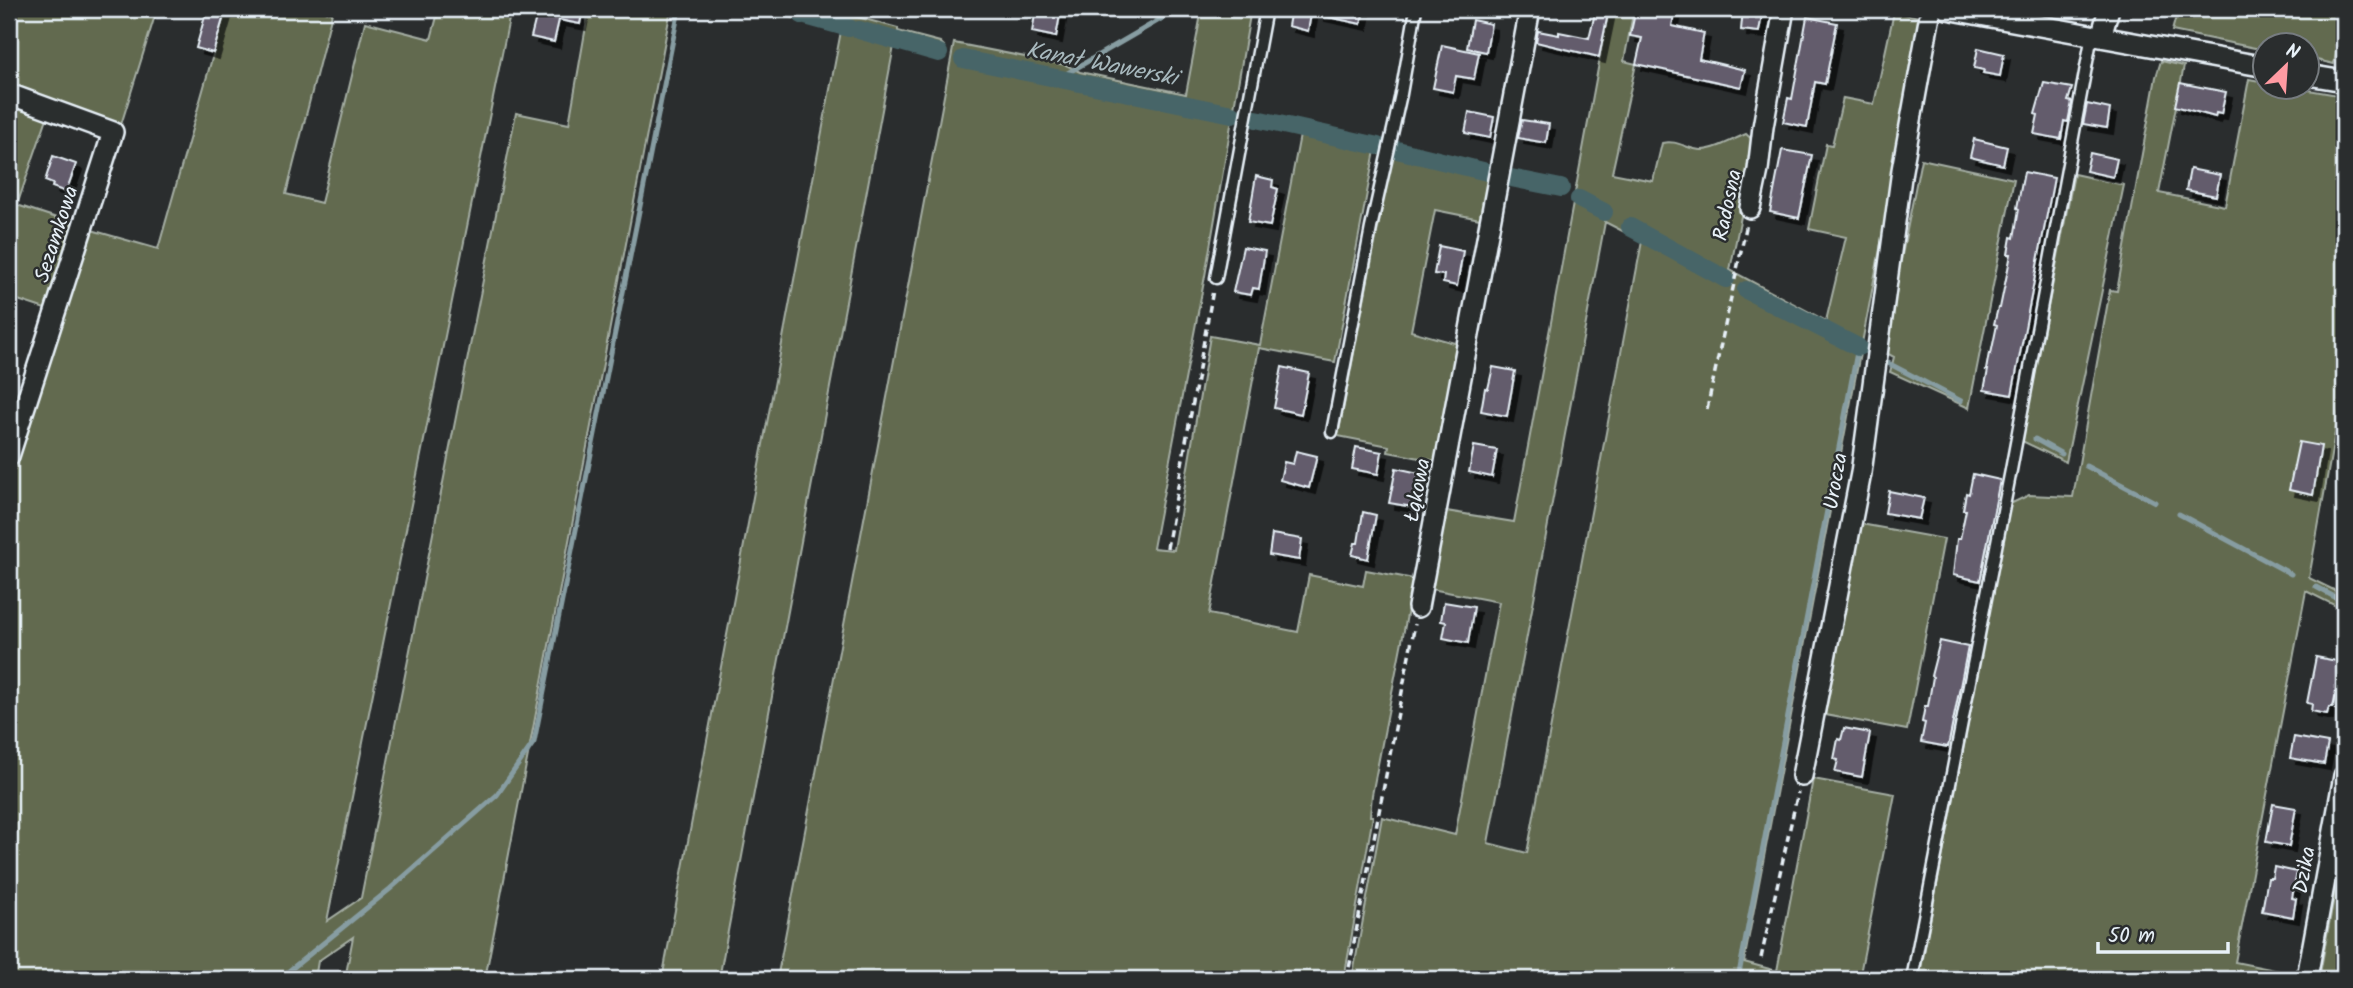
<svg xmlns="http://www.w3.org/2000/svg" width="2353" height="988" viewBox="0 0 2353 988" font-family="Kalam,sans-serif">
<defs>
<filter id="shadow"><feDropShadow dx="6" dy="6" stdDeviation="0" flood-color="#0009"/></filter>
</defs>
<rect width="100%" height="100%" fill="#2a2d2e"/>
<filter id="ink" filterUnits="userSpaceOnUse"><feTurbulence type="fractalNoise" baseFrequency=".0143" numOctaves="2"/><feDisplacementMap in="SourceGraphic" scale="14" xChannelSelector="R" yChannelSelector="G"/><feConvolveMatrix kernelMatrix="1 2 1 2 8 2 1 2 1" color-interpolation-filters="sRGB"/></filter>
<g filter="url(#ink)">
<path fill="#626a50" stroke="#a5aea4" stroke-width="2" fill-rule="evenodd" d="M 13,9 L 157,9 L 120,128 L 9,88 L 9,22 Z
M 226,9 L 316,9 L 332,13 L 286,194 L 321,203 L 365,22 L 431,39 L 439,9 L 511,9 L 327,921 L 361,898 L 516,113 L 569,124 L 589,9 L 671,9 L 485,979 L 345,979 L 353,937 L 318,961 L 315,979 L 9,979 L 9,482 L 88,229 L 158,249 Z
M 762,9 L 828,9 L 898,28 L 898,31 L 940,42 L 944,46 L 938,56 L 894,46 L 719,979 L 662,979 L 841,31 Z
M 1202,9 L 1251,9 L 1205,276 L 1153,548 L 1174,550 L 1210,336 L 1260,345 L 1300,135 L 1251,125 L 1254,112 L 1377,140 L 1335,362 L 1259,348 L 1209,614 L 1298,632 L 1309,575 L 1363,586 L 1366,570 L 1414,579 L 1372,795 L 1370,816 L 1373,816 L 1344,979 L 777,979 L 954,43 L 1066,65 L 1080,72 L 1186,94 Z
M 1609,9 L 1634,9 L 1624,61 L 1636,64 L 1612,173 L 1653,181 L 1662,143 C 1678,139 1687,150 1702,150 C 1716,150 1733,139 1746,134 L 1756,143 L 1730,270 L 1826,321 L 1846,237 L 1809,229 L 1826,144 L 1832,145 L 1843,98 L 1874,104 L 1894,12 L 1924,18 L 1744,962 L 1777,971 L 1813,779 L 1895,794 L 1859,979 L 1352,979 L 1382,817 L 1455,835 L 1499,602 L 1431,589 L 1446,511 L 1514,522 ZM 1605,222 L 1642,241 L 1527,853 L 1488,843 Z
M 2178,9 L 2344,9 L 2344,14 L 2334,64 L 2308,58 L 2308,46 L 2266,46 L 2265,50 L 2172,31 Z
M 2161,61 L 2184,66 L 2159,193 L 2225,206 L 2249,79 L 2265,82 L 2266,88 L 2297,88 L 2344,96 L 2344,383 L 2309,578 L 2344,595 L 2344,610 L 2306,591 L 2235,962 L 2319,979 L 2344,842 L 2344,979 L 1919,979 L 2010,504 L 2029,495 L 2073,497 L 2110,290 L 2117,291 L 2156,77 Z
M 9,100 L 48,115 L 17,205 L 75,224 L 48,310 L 9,297 Z
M 1394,144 L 1493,168 L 1485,220 L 1435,210 L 1411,331 L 1458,344 L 1436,461 L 1388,452 L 1389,446 L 1338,436 Z
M 1921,159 L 2014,179 L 1969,408 L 1890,372 L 1894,357 L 1883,351 Z
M 2074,174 L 2124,185 L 2066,462 L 2022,441 Z
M 1861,524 L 1944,539 L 1907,730 L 1825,715 Z"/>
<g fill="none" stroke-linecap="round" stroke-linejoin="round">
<path stroke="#879da2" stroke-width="5" d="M 1059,78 L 1178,9
M 1888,363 L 1961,401
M 2035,439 L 2062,454
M 2086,466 L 2155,502
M 2179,514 L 2291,574
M 2316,587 L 2344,602
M 279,979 L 390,889 L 497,795 L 534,742 L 679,9
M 1738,979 L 1858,347 L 1865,351"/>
<path stroke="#476568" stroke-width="18" d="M 780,9 L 782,9
M 802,15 L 849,28
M 859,30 L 939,53
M 963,59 L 1232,114
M 1256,119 L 1378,146
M 1397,150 L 1487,172
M 1506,177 L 1561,188
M 1579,199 L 1604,212
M 1630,227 L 1726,279
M 1746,290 L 1858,347"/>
</g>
<path fill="#635c6c" stroke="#e8f1f8" stroke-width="2" filter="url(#shadow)" d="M 207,9 L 226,9 L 213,53 L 196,48 Z
M 538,9 L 583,9 L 580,24 L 559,20 L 554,42 L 531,37 Z
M 1036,9 L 1054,9 L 1054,14 L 1060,15 L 1056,37 L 1032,32 Z
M 1291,9 L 1312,9 L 1308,31 L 1288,26 Z
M 1320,9 L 1364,9 L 1361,24 L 1319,15 Z
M 1596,9 L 1609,9 L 1599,57 L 1536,42 L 1538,31 L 1559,35 L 1559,32 L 1589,38 Z
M 1636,9 L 1675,9 L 1672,26 L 1704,33 L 1699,59 L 1745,70 L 1741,87 L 1636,64 L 1642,38 L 1630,36 Z
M 1743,9 L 1763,9 L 1759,32 L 1741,30 Z
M 1807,17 L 1837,23 L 1825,84 L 1815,82 L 1807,127 L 1783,122 L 1788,98 L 1792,99 Z
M 1472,20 L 1491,24 L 1486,52 L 1467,48 Z
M 1442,45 L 1479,53 L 1474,79 L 1456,76 L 1453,92 L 1433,88 Z
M 1978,48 L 2004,54 L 2000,76 L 1983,73 L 1984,70 L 1974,68 Z
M 2044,83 L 2072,88 L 2068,101 L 2072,102 L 2068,122 L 2064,121 L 2061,139 L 2034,134 L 2038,115 L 2035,114 Z
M 2180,83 L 2226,92 L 2221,114 L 2216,113 L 2215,117 L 2175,106 Z
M 2087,104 L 2110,109 L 2107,128 L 2083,124 Z
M 1469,112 L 1494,117 L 1490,138 L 1465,133 Z
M 1522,120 L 1549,124 L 1546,143 L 1518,138 Z
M 1974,139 L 2007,147 L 2003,165 L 1970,157 Z
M 1782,150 L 1812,155 L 1799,218 L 1770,212 Z
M 2090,153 L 2117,159 L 2113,177 L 2086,171 Z
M 53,156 L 76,164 L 66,192 L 52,187 L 53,184 L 45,181 Z
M 2190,169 L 2220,175 L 2216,196 L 2186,190 Z
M 2024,172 L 2054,178 L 2012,395 L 1984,390 L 1988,370 L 1986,370 L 1989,353 L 1991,354 L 1997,325 L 1994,324 L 1998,308 L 2000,308 L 2007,274 L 2011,254 L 2008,254 L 2011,237 L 2014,238 L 2019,209 L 2017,208 Z
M 1256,176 L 1273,180 L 1272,187 L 1278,189 L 1270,226 L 1248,222 Z
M 1439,246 L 1463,251 L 1457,286 L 1443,283 L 1444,275 L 1434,274 Z
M 1243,247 L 1265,251 L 1259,289 L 1253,288 L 1251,295 L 1233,292 Z
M 1282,367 L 1309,373 L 1301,414 L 1274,408 Z
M 1493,367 L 1515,371 L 1507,416 L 1481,411 L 1485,388 L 1488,389 Z
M 2299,442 L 2321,446 L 2313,495 L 2289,490 Z
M 1474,446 L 1497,450 L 1492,477 L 1469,472 Z
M 1356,447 L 1382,452 L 1378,474 L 1352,469 Z
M 1296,451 L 1317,456 L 1309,488 L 1280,480 L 1284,462 L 1293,464 Z
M 1396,468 L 1419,473 L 1413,507 L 1389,503 Z
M 1973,474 L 2000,480 L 1980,581 L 1953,575 L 1957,539 L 1960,539 L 1966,510 L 1963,510 L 1966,493 L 1969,494 Z
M 1889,491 L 1924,498 L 1919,519 L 1885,513 Z
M 1363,512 L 1376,515 L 1368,559 L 1352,555 L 1355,543 L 1358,543 Z
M 1272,534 L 1302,539 L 1299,560 L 1269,555 Z
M 1444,602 L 1474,607 L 1468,643 L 1443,638 L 1446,622 L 1441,621 Z
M 1940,641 L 1968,647 L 1948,747 L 1921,742 L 1925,723 L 1922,722 L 1925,706 L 1928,706 L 1933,677 L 1931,676 Z
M 2316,657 L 2342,662 L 2333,707 L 2329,707 L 2327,714 L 2311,711 L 2312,704 L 2307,703 Z
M 1844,728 L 1870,733 L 1862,777 L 1835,772 L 1838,760 L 1834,759 L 1838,739 L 1841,740 Z
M 2294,737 L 2328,743 L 2324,764 L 2290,758 Z
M 2273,804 L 2296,808 L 2289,846 L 2266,842 Z
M 2274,867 L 2297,872 L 2292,898 L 2296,899 L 2293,917 L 2262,911 L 2268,878 L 2272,878 Z"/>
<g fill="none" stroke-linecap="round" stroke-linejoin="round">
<g stroke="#e8f1f8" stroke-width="15">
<path id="service" d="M 1216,278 L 1266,9
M 1332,432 L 1371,228 L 1401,94 L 1416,9
M 1912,979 L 2011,470 L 2092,35"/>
</g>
<g stroke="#e8f1f8" stroke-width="24">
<path id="minor" d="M 1947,9 L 2266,67
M 2101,37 L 2109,9
M 2308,75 L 2344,81
M 9,94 L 113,132 L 9,456
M 1750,208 L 1758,170 L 1763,127 L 1784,9
M 1418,607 L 1530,9
M 1802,776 L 1861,473 L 1902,170 L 1931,9
M 2308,972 L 2344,776"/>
</g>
<path stroke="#e8f1f8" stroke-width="3.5" stroke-dasharray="7 5" stroke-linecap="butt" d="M 1707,409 L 1747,223
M 1167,548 L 1213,290
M 1761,958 L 1798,792
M 1347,979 L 1415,624"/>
<use href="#service" stroke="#2a2d2e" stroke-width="10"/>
<use href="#minor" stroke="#2a2d2e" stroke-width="19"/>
</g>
</g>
<g text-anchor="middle" stroke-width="5" stroke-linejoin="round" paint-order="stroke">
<g font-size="21" fill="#e8f1f8" stroke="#2a2d2e">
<text transform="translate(1727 205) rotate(-78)" y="7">Radosna</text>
<text transform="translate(56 234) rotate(-72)" y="7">Sezamkowa</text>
<text transform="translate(1835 481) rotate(-80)" y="7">Urocza</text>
<text transform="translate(1417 490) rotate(-79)" y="7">Łąkowa</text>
<text transform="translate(2304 870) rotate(-80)" y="7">Dzika</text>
</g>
<g font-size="23" font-style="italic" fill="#a8b9be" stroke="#2a2d2e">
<text transform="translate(1102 63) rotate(11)" y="8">Kanał Wawerski</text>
</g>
</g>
<rect width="2353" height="988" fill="none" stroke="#2a2d2e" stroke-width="35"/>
<rect x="18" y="18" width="2318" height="953" fill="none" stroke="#e8f1f8" stroke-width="2.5" filter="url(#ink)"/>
<g transform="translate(2286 66) rotate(25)"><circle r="33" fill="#2a2d2e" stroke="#767b7f" stroke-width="2"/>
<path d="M0-5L12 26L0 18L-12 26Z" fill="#ff9aa2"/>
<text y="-10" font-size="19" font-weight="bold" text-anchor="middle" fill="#e8f1f8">N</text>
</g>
<path d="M2098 942v10h130v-10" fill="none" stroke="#e8f1f8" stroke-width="3.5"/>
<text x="2108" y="942" font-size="21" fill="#e8f1f8" stroke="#2a2d2e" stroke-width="5" paint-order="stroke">50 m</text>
</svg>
